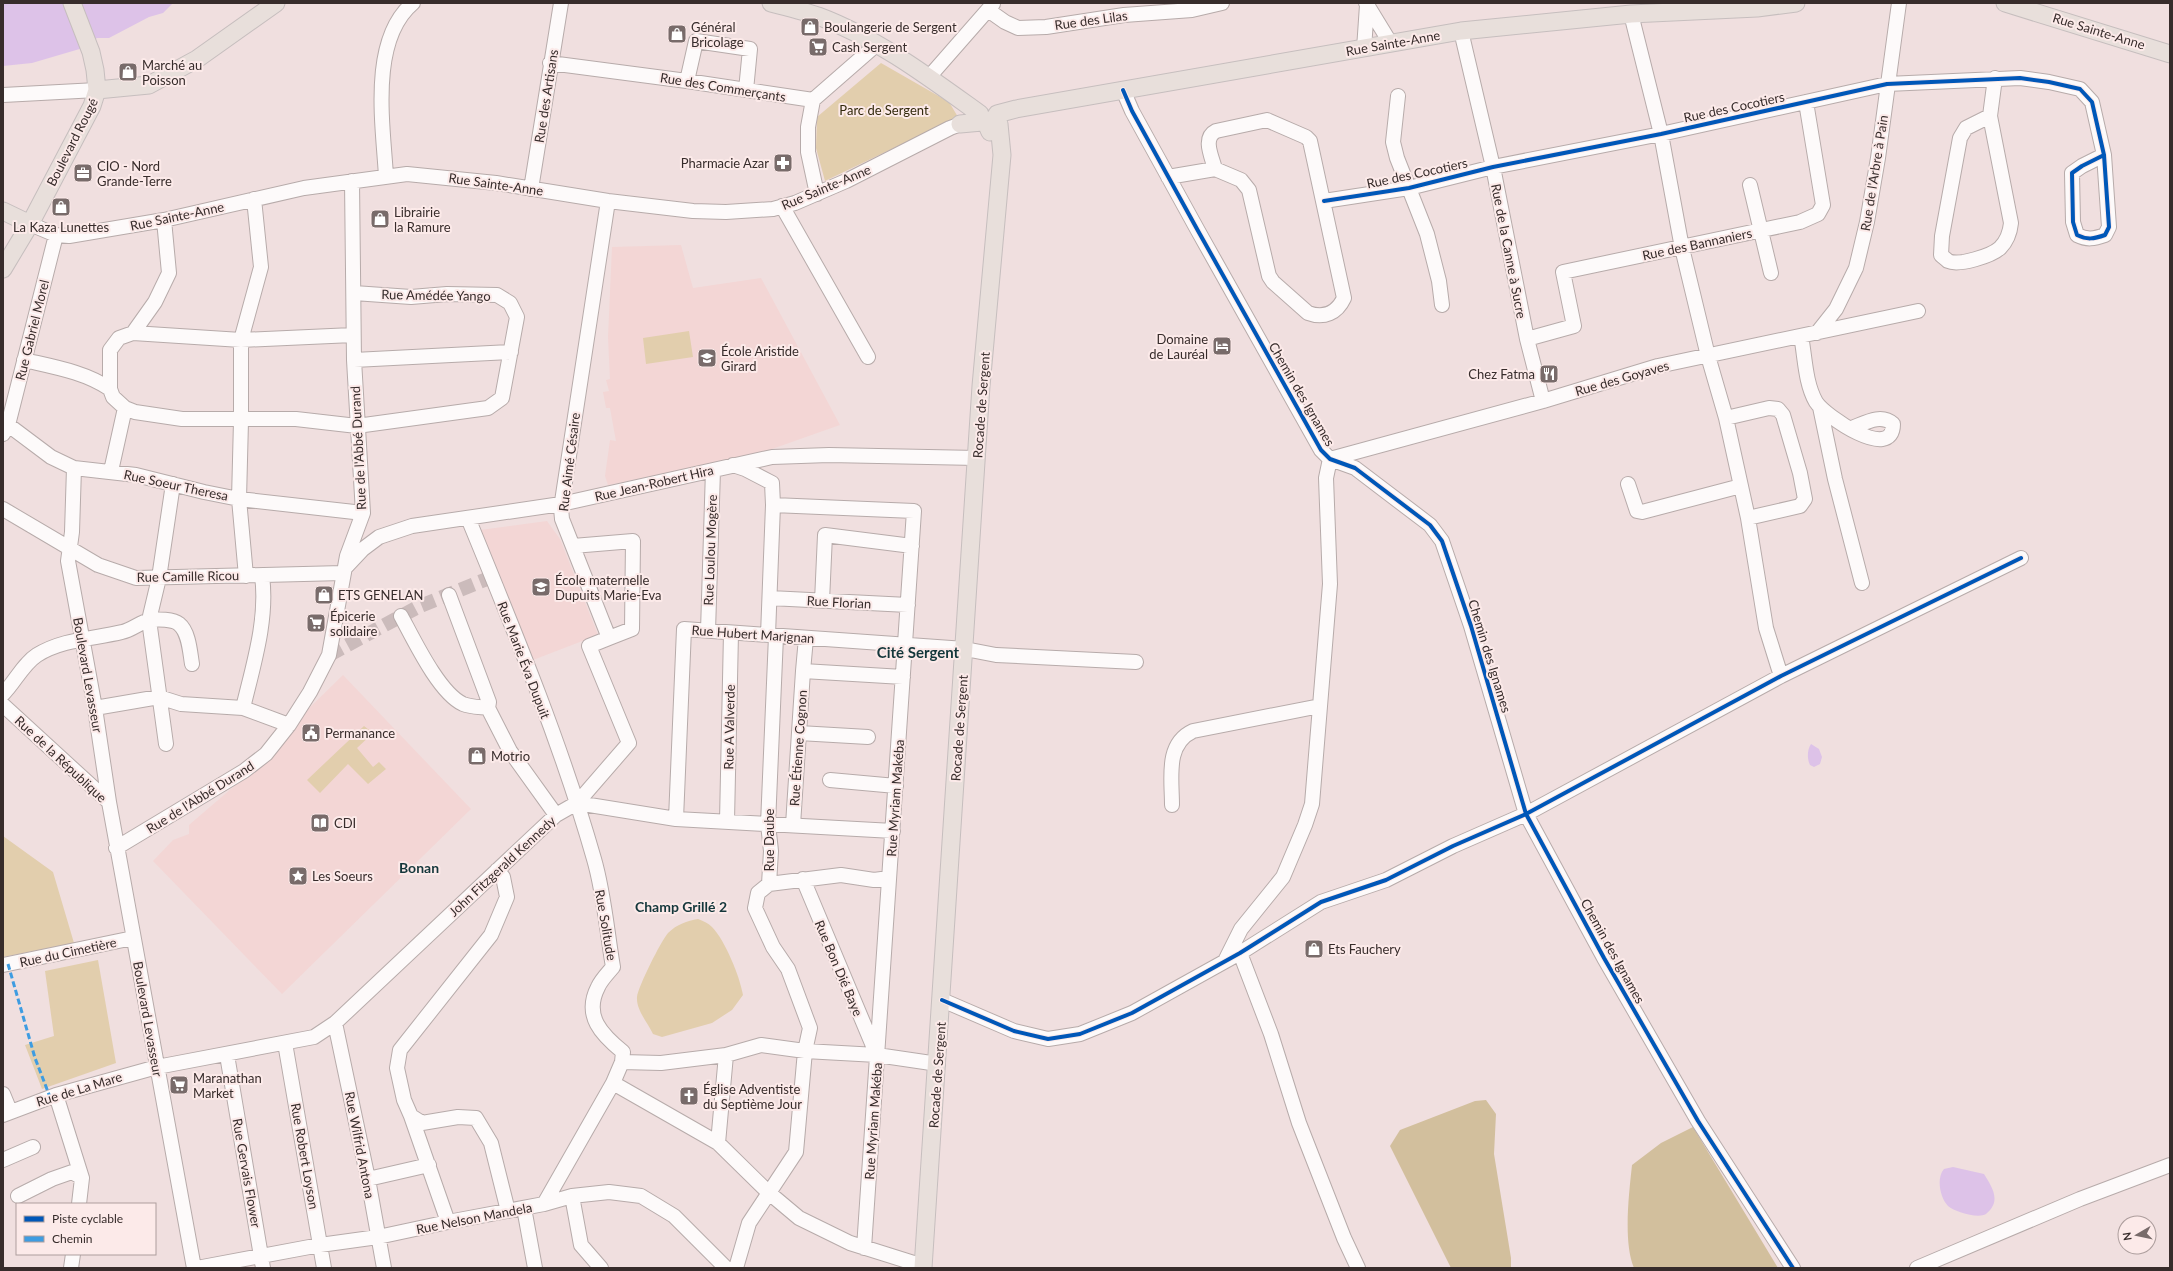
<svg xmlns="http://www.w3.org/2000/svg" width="2173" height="1271" viewBox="0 0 2173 1271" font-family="Lato,sans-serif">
<rect width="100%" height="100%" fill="#f0dfdf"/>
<path fill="#f3d6d5" d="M 681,245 L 693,288 L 761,278 L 840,425 L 755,455 L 608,485 L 605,476 L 610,440 L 616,441 L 610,408 L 606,408 L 603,392 L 609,391 L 606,380 L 610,379 L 608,337 L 612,247 Z
M 547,521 L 560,539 L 598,635 L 533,660 L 480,530 Z
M 343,675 L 471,809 L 282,994 L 153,861 L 173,840 L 189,834 L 189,825 L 267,758 L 295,722 Z"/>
<path fill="#e2cead" d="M 881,63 L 949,102 L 958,117 L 825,181 L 816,148 L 817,117 Z
M 689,331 L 693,357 L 646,364 L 643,338 Z
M 364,726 L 373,733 L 357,748 L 373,767 L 379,762 L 386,769 L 368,784 L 348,764 L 320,793 L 307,780 Z
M 3,836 L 53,872 L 74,943 L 3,957 Z
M 698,919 C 703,921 708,923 712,927 C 725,940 740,977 743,995 L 732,1010 L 712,1023 L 662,1037 L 653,1034 C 648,1023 636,1010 637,997 C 638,987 661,941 668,933 C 677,924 687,921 698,919 Z
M 98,960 L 116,1063 L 42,1089 L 25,1045 L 54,1036 L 45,971 Z"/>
<path fill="#d2bf9d" d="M 1486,1100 L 1496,1114 L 1494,1154 L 1511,1258 L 1511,1268 L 1451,1268 L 1390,1146 L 1400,1130 L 1475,1101 Z
M 1693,1127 L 1778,1268 L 1634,1268 C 1623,1242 1629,1194 1632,1165 L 1661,1143 Z"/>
<path fill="#ddc2e8" d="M 3,3 L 173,3 L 163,13 L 149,17 L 109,38 L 97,38 L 83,48 L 32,63 L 3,66 Z
M 1811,744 L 1819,749 L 1822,757 L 1820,764 L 1814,767 L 1810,765 C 1807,759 1807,750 1811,744 Z
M 1953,1167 L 1984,1174 C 1992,1187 2002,1201 1986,1214 C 1978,1219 1955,1212 1948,1206 C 1940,1198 1936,1178 1944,1169 Z"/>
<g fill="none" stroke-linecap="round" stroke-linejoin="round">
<path stroke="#cbbbbb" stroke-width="14" stroke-dasharray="14 7" stroke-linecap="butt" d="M 329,655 L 420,606 L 492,577"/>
<g stroke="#b7abaa" stroke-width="16">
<path id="minor" d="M 1366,3 L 1391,44
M 988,10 L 1005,22 L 1018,28 L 1046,27 L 1124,15 L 1192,10 L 1222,3
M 1631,14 L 1661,134 L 1682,248 L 1708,356 L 1726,418 L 1748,518 L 1766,628 L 1781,676
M 1461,31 L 1493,167 L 1527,339 L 1543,401
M 1364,49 L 1367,5
M 550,63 L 687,81 L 813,100 L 876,45
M 929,77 L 993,4
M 687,81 L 696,41 L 750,49 L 746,90
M 1123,90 L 1132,111 L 1197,229 L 1321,450 L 1330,459 L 1355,468 L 1430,525 L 1442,541 L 1471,626 L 1526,814 L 1604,958 L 1698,1121 L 1793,1268
M 3,95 L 97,90
M 1398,96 L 1393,142 L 1397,158 L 1427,234 L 1439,281 L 1442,305
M 813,100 L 808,127 L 808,152 L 817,194
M 1990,116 L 1966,128 L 1960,138 L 1942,236 L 1941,255 C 1943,257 1946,259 1948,261 C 1959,266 1991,256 2000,248 C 2007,241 2010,233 2011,223 L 1990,116 L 1995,78
M 386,176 C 383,125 369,40 413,3
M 1168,177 L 1215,169 L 1241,180 L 1249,190 L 1269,276 L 1273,282 L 1308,313 C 1324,319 1337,313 1344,298 L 1310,141 L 1306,137 L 1267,120 L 1216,131 C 1202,138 1212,157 1215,169
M 1750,185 L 1771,273
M 531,189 L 561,3
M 1324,201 L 1409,188 L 1493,167 L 1661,134 L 1887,84 L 2020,78 L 2049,82 L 2080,89 L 2092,102 L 2104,155 L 2109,227 L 2105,235 C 2094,239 2087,240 2077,235 L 2073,222 L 2072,173 L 2082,166 L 2104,155
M 782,206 L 868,357
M 164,220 L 169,273 L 155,302 L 133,333 L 119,338 L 110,350 L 110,389 L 113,397 L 125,408 L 135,412 L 182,419 L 296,419 L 357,426 L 488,408 L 502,398 L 517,317 L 510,303 L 497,295 L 447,294 L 411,297 L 354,293
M 30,224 L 56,235 L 69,236 L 164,220 L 304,188 L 407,174 L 496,183 L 608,201 L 693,211 L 726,212 L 773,209 L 795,203 L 846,181 L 950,128 L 969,121
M 133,333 L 241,340 L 353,335
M 1817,333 L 1836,309 L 1856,268 L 1867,222 L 1878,158 L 1899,3
M 1801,336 C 1805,356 1805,383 1816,402 C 1825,416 1893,463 1893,424 C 1881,413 1865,423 1852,428
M 1527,339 L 1574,326 L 1563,272 L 1800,222 L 1818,214 L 1823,205 L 1806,102
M 24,360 C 54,367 85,372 110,389
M 354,360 L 511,352
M 1820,407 L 1835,479 L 1862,583
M 1726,418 L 1769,408 L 1778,409 L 1783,415 L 1800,473 L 1805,499 L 1800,506 L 1748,518
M 3,421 L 51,457 L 74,468 L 136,475 L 204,492 L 239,499 L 363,513
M 3,434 L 8,425 L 56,235
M 733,465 L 745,469 L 772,483 L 773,505 L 914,511 L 864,1248
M 74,468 L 72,532 L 68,561 L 95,708 L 109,802
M 111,471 L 125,408
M 1628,484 L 1637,511 L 1642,512 L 1741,486
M 3,509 L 98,565 L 136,578 L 343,573
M 468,518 C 514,630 561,743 594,859 C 604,893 607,932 613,967 C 608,973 601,980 598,987 C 583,1016 602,1035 623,1052 L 622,1062 L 613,1083 L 544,1204
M 573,546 L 633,541 L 632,629 L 609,638
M 346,567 L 363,549 L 379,537 L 412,526 L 561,504 L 772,457 L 829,455 L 977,458
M 246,576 L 239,499 L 241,421 L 241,340 L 261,267 L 254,199
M 262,576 C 268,619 253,666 243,708 L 289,725
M 449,595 L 489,702 L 488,708 L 510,751 L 556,815
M 770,598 L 908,605
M 822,601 L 825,535 L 912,546
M 401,616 C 414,640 439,693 463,704 C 470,707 480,707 488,708
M 708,631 L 713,470
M 768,635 L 773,505
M 803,671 L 806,638
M 3,694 C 15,682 23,664 37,655 C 63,639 93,639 122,632 C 132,630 140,622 150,620 C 158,619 173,619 179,624 C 189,632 190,652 192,664
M 3,705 L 109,802 L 194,1268
M 95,708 L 159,697 L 181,704 L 243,708
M 799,733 L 868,737
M 166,744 L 149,620 L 159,578 L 173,484
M 830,780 L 896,786
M 577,803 L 629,743 L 589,646 L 609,638 L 562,519 L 561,508 L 608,201
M 1172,805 C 1172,778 1165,744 1193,731 L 1320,706
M 676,819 L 684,629 L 965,649 L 996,655 L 1136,662
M 727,821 L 731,633
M 793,825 L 803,671 L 903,677
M 116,848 L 244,771 L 266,754 L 289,725 L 310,692 L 329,655 L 347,556 L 363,513 L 354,360 L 352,181
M 497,870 L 503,877 L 507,897 L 491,935 L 400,1050 L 397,1068 L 404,1100 L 411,1116 L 422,1123 L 458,1117 L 476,1118 L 491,1143 L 508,1211
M 803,879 L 876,1053
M 769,884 L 841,875 L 874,880 L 889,878
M 1240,953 L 1271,1034 L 1299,1123 L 1344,1238 L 1358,1268
M 1226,959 L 1241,929 L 1283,877 L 1305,825 L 1312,804 L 1330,584 L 1326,478 L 1330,459 L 1543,401 L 1658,366 L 1918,311
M 3,965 L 133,938
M 942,1000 L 1014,1031 L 1048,1039 L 1080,1034 L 1132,1013 L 1240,953 L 1321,902 L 1386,880 L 1453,846 L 1526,814 L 1781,676 L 2021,558
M 335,1023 L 368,1179 L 384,1268
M 285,1043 L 324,1268
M 227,1055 L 263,1268
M 622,1062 L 661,1063 L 726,1055
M 613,1083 L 718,1143 L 768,1192 L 799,1218 L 850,1243 L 923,1266
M 3,1094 L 10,1111
M 56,1095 L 82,1178
M 3,1115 L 56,1095 L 157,1067 L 314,1037 L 335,1023 L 556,815 L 577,803 L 676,819 L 893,831
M 411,1116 L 448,1222
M 718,1143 L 726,1055 L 761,1045 L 805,1051 L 877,1055 L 938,1064
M 3,1160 L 33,1147
M 368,1179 L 429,1165
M 18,1196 L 52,1179 L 72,1172 L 82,1178 L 79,1204
M 572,1196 L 581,1245 L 601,1268
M 524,1208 L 535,1268
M 71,1268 L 73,1254
M 197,1268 L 320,1245 L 378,1237 L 448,1222 L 544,1204 L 572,1196 L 609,1192 L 641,1196 L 674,1216 L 726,1268
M 736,1268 L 749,1223 L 796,1152 L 805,1051 L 810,1028 L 788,969 L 773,947 L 755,908 L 758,893 L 769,884 L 771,851 L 768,824 L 776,636
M 1917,1268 L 2080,1199 L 2170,1165"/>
</g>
<g stroke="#c6bebe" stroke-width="19">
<path id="major" d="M 771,3 C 787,7 803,11 818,16 C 877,38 930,78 980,114
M 2005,3 L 2170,54
M 97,90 L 149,85 L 197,59 L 276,3
M 997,114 L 1016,109 L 1461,31 L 1631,14 L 1757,8 L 1796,3
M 960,124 L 982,122 L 986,123 L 990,132
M 3,211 L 30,224
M 3,269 L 30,224 L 92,106 L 97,90 L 95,70 L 91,52 L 72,3
M 923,1268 L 981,386 L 1002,155 L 999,124 L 994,118"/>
</g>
<use href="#minor" stroke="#fdfafa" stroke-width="14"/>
<use href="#major" stroke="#e8dfdb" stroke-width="17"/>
<path stroke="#3e9ce1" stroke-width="3" stroke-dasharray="6 3" stroke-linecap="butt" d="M 8,964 L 35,1058 L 50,1097"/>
<g stroke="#fceae9" stroke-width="6">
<path id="cycleway" d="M 1123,90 L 1132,111 L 1197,229 L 1321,450 L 1330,459 L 1355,468 L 1430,525 L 1442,541 L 1471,626 L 1526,814 L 1604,958 L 1698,1121 L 1793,1268
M 1324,201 L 1409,188 L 1493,167 L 1661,134 L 1887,84 L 2020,78 L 2049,82 L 2080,89 L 2092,102 L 2104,155 L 2109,227 L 2105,235 C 2094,239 2087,240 2077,235 L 2073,222 L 2072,173 L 2082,166 L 2104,155
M 942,1000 L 1014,1031 L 1048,1039 L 1080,1034 L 1132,1013 L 1240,953 L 1321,902 L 1386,880 L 1453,846 L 1526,814 L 1781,676 L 2021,558"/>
</g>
<use href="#cycleway" stroke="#0057b8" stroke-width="4"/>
</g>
<defs>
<g id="shop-square" transform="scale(1)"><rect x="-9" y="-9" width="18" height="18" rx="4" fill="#786b6a" stroke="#fceae9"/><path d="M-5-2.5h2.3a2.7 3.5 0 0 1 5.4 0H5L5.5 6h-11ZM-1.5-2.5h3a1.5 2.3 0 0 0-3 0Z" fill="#fff"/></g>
<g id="supermarket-square" transform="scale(1)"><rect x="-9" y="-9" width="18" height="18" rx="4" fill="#786b6a" stroke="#fceae9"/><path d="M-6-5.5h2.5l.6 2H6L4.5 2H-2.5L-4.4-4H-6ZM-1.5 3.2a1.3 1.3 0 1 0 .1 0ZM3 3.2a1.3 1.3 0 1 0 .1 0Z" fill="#fff"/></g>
<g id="pharmacy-square" transform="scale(1)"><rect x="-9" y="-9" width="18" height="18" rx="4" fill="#786b6a" stroke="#fceae9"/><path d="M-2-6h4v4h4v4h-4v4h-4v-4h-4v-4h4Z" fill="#fff"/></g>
<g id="office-square" transform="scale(1)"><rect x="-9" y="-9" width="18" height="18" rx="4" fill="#786b6a" stroke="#fceae9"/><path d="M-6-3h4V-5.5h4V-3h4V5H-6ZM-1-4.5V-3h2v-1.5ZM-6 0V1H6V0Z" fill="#fff"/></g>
<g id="hotel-square" transform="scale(1)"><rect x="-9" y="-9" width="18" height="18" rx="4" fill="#786b6a" stroke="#fceae9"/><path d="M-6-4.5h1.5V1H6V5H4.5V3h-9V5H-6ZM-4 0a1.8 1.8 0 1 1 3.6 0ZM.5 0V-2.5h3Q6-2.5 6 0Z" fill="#fff"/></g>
<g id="school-square" transform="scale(1)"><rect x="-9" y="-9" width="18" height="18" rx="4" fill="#786b6a" stroke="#fceae9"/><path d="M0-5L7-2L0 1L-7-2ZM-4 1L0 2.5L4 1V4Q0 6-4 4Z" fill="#fff"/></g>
<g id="restaurant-square" transform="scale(1)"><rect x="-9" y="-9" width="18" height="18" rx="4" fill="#786b6a" stroke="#fceae9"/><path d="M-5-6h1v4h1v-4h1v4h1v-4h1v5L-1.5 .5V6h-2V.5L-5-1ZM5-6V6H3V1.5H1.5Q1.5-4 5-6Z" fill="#fff"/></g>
<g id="civic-square" transform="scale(1)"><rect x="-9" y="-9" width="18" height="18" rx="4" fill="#786b6a" stroke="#fceae9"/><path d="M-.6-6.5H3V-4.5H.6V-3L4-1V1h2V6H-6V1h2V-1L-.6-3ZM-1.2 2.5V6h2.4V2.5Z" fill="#fff"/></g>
<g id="library-square" transform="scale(1)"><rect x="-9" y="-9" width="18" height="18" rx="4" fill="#786b6a" stroke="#fceae9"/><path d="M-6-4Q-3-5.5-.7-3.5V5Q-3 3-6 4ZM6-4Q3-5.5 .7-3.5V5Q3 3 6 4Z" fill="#fff"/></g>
<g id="sight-square" transform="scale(1)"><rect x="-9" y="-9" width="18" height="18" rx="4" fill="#786b6a" stroke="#fceae9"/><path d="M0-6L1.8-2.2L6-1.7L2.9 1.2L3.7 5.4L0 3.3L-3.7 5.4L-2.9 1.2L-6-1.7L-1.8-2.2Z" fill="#fff"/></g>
<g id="church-square" transform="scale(1)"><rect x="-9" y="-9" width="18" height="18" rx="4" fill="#786b6a" stroke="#fceae9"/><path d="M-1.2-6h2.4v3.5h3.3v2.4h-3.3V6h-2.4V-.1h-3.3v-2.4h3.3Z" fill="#fff"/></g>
</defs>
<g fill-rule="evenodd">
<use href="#shop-square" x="810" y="27"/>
<use href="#shop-square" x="677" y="34"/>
<use href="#supermarket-square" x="818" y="47"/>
<use href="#shop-square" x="128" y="72"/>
<use href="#pharmacy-square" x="783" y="163"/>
<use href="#office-square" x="83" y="173"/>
<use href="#shop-square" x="61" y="207"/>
<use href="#shop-square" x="380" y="219"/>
<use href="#hotel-square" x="1222" y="346"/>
<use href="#school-square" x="707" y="358"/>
<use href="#restaurant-square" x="1549" y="374"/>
<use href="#school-square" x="541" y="587"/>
<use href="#shop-square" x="324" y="595"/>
<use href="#supermarket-square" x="316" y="623"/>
<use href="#civic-square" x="311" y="733"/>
<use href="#shop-square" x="477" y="756"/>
<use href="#library-square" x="320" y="823"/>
<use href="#sight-square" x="298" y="876"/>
<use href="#shop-square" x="1314" y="949"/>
<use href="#supermarket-square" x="179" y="1085"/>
<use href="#church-square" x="689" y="1096"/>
</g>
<g text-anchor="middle" stroke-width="4" stroke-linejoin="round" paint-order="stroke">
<g font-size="13" fill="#372c2b" stroke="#fceae9">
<text transform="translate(1091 20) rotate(-8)" y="5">Rue des Lilas</text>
<text transform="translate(2099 31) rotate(17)" y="5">Rue Sainte-Anne</text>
<text transform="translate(1393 43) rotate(-10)" y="5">Rue Sainte-Anne</text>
<text transform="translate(723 87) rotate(9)" y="5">Rue des Commerçants</text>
<text transform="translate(546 96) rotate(-81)" y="5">Rue des Artisans</text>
<text transform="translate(1734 107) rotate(-12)" y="5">Rue des Cocotiers</text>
<text transform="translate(72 142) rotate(-63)" y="5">Boulevard Rougé</text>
<text transform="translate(1417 173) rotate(-12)" y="5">Rue des Cocotiers</text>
<text transform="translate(1874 173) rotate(-81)" y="5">Rue de l'Arbre à Pain</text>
<text transform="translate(496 184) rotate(8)" y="5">Rue Sainte-Anne</text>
<text transform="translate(826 187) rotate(-23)" y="5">Rue Sainte-Anne</text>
<text transform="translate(177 216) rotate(-12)" y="5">Rue Sainte-Anne</text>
<text transform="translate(1697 244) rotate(-12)" y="5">Rue des Bannaniers</text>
<text transform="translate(1509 251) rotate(79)" y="5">Rue de la Canne à Sucre</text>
<text transform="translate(436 295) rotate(1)" y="5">Rue Amédée Yango</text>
<text transform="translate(32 330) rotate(-76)" y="5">Rue Gabriel Morel</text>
<text transform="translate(1622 378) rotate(-16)" y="5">Rue des Goyaves</text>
<text transform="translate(1302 394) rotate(60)" y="5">Chemin des Ignames</text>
<text transform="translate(981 405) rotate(-86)" y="5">Rocade de Sergent</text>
<text transform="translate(358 448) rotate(-93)" y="5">Rue de l'Abbé Durand</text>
<text transform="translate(569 462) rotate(-83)" y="5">Rue Aimé Césaire</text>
<text transform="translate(654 483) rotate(-13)" y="5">Rue Jean-Robert Hira</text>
<text transform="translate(176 485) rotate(12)" y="5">Rue Soeur Theresa</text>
<text transform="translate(710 550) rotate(-88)" y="5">Rue Loulou Mogère</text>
<text transform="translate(188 576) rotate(-1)" y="5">Rue Camille Ricou</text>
<text transform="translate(839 602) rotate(3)" y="5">Rue Florian</text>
<text transform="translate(753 634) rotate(4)" y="5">Rue Hubert Marignan</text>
<text transform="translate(1490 656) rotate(73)" y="5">Chemin des Ignames</text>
<text transform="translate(524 660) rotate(69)" y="5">Rue Marie Éva Dupuit</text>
<text transform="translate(88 675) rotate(80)" y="5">Boulevard Levasseur</text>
<text transform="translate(729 727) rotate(-89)" y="5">Rue A Valverde</text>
<text transform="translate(959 728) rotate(-86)" y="5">Rocade de Sergent</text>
<text transform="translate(798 748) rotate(-86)" y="5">Rue Étienne Cognon</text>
<text transform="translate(61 759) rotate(43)" y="5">Rue de la République</text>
<text transform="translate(200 797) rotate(-32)" y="5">Rue de l'Abbé Durand</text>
<text transform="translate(895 798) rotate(-86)" y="5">Rue Myriam Makéba</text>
<text transform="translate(769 840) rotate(-90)" y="5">Rue Daube</text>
<text transform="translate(502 866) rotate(-43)" y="5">John Fitzgerald Kennedy</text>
<text transform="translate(606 925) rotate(80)" y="5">Rue Solitude</text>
<text transform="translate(1613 951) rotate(61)" y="5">Chemin des Ignames</text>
<text transform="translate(68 952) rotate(-12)" y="5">Rue du Cimetière</text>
<text transform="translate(839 968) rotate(67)" y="5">Rue Bon Dié Baye</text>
<text transform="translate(148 1019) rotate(80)" y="5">Boulevard Levasseur</text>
<text transform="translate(937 1075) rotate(-86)" y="5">Rocade de Sergent</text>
<text transform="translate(79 1089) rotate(-17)" y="5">Rue de La Mare</text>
<text transform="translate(873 1121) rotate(-86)" y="5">Rue Myriam Makéba</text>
<text transform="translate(360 1145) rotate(79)" y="5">Rue Wilfrid Antona</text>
<text transform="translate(305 1156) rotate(80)" y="5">Rue Robert Loyson</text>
<text transform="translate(247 1173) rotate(80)" y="5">Rue Gervais Flower</text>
<text transform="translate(474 1218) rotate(-11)" y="5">Rue Nelson Mandela</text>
</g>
<g font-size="13" fill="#372c2b" stroke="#fceae9" text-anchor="start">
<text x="691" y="32">Général<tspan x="691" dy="15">Bricolage</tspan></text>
<text x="824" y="32">Boulangerie de Sergent</text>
<text x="832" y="52">Cash Sergent</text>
<text x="142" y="70">Marché au<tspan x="142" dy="15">Poisson</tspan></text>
<text x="769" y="168" text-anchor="end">Pharmacie Azar</text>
<text x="97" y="171">CIO - Nord<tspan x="97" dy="15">Grande-Terre</tspan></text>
<text x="394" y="217">Librairie<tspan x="394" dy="15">la Ramure</tspan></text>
<text x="61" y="232" text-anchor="middle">La Kaza Lunettes</text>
<text x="1208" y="344" text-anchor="end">Domaine<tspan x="1208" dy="15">de Lauréal</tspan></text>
<text x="721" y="356">École Aristide<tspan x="721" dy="15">Girard</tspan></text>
<text x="1535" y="379" text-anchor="end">Chez Fatma</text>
<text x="555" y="585">École maternelle<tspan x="555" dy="15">Dupuits Marie-Eva</tspan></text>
<text x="338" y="600">ETS GENELAN</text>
<text x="330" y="621">Épicerie<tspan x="330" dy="15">solidaire</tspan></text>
<text x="325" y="738">Permanance</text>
<text x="491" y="761">Motrio</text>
<text x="334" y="828">CDI</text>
<text x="312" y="881">Les Soeurs</text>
<text x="1328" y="954">Ets Fauchery</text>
<text x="193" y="1083">Maranathan<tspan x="193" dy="15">Market</tspan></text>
<text x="703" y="1094">Église Adventiste<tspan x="703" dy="15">du Septième Jour</tspan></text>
</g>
<g font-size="13" fill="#32290c" stroke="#fceae9">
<text x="884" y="115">Parc de Sergent</text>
</g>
<g font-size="14" font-weight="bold" fill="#14373b" stroke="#fceae9">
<text x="419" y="873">Bonan</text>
<text x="681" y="912">Champ Grillé 2</text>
</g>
<g font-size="15" font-weight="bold" fill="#14373b" stroke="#fceae9">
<text x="918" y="658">Cité Sergent</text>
</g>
</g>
<rect width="2173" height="1271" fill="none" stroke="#372c2b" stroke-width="8"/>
<rect x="16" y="1203" width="140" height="52" fill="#fceae9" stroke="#ad9e9d"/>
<rect x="24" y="1216" width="20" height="6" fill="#0057b8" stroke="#ad9e9d"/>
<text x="52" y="1223" font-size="12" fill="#372c2b">Piste cyclable</text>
<rect x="24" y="1236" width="20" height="6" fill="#3e9ce1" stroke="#ad9e9d"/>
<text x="52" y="1243" font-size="12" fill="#372c2b">Chemin</text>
<g transform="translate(2137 1235) rotate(261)"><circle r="19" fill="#fceae9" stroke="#ad9e9d"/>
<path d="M0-3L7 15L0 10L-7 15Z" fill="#786b6a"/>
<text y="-6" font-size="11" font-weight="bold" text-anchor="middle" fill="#372c2b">N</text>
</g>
</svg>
